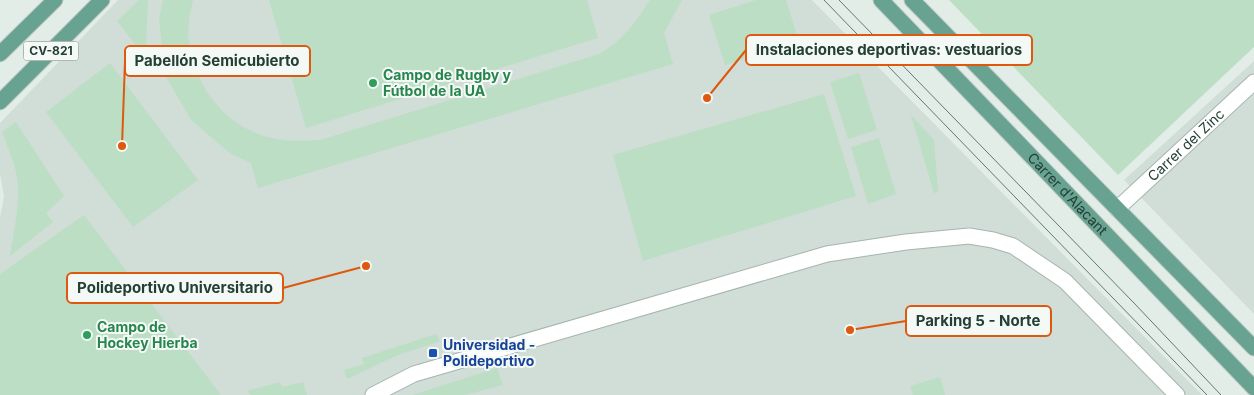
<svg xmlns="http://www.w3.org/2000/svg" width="1254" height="395" viewBox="0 0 1254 395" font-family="Inter,sans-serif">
<rect width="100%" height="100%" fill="#e3ede8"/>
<path fill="#d1ddd7" d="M 118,0 L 812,0 L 1202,395 L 0,395 L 0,217 L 4,197 L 0,174 L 0,123 Z
M 1254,61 L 1254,314 L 1124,180 Z"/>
<path fill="#bcdec4" d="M 139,0 L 148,0 L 146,47 L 151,65 L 117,21 Z
M 163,0 L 193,0 C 190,13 187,28 189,42 C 194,85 224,125 267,137 C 284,142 303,141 320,140 L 599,54 C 621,42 637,21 650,0 L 682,0 L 664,33 L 673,64 L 258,188 L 251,163 L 231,154 L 191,120 L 165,75 L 159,19 Z
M 269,0 L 587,0 L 598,38 L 306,128 Z
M 756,0 L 786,0 L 799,42 L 725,65 L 709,15 Z
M 949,0 L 1254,0 L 1254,47 L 1118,175 Z
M 110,63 L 198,180 L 133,227 L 46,112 Z
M 859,73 L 877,130 L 848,139 L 830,82 Z
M 824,94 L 856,196 L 643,261 L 613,155 Z
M 911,115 L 934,140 L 938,192 L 934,193 Z
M 16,122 L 64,196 L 46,213 L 53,222 L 10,256 C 14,227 23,198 15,168 C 12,156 6,144 2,132 Z
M 879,138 L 896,194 L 868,204 L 851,147 Z
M 84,215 L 221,395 L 0,395 L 0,274 Z
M 436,334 L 440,341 L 398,355 L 347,379 L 344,370 L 364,364 L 362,358 Z
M 497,368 L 503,385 L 465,395 L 412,395 Z
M 940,377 L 945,395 L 913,395 L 910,386 Z
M 280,382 L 282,387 L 303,382 L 307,395 L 251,395 L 247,391 Z"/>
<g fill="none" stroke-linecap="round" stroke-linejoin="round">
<g stroke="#a6b5af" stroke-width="17">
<g id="minor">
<path id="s1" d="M 1117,209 L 1254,82"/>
<path d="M 373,395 L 414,374 L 827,254 L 906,242 L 969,236 L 993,240 L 1013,246 L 1065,281 L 1177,395"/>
</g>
</g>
<g stroke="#c1c9c7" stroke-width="17">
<g id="major">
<path id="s2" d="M 881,0 L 1254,388"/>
<path d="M 912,0 L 1254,348"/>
<path d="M 0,54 L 55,0"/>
<path d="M 0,102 L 102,0"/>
</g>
</g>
<use href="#minor" stroke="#fff" stroke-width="15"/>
<use href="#major" stroke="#68a291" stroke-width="15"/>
<path stroke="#5d7a71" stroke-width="1" d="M 824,0 L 1207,395
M 839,0 L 1134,303 L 1221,395"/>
</g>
<g fill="#2e9e5b" stroke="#f4f9f6" stroke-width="2">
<circle cx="373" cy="83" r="5"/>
<circle cx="87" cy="335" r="5"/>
</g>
<rect fill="#1a4fb4" stroke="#f4f9f6" stroke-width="2" x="428" y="348" width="10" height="10" rx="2.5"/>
<g text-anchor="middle" stroke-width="4" stroke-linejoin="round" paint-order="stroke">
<rect fill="#f4f9f6" stroke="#627770" stroke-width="1" x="23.5" y="41.5" width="55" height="19" rx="4"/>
<g font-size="12" font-weight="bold" fill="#233f36">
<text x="51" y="55">CV-821</text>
</g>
<g font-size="14" font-weight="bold" fill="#27864d" stroke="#f4f9f6" text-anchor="start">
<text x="383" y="80">Campo de Rugby y<tspan x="383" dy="16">Fútbol de la UA</tspan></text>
<text x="97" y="332">Campo de<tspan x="97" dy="16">Hockey Hierba</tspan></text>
</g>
<g font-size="14" fill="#233f36" stroke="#f4f9f6">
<text dy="5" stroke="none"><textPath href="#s1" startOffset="94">Carrer del Zinc</textPath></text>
<text dy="5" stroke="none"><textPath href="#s2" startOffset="269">Carrer d'Alacant</textPath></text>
</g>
<g font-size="14" font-weight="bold" fill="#164399" stroke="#f4f9f6" text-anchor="start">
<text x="443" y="350">Universidad -<tspan x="443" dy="16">Polideportivo</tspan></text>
</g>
</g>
<path fill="none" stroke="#de580e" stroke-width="2" d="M707 98L746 50M122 146L125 61M366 266L283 288M850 330L906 321"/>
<g fill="#de580e" stroke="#f4f9f6" stroke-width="2">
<circle cx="707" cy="98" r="5"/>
<circle cx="122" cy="146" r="5"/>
<circle cx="366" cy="266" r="5"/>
<circle cx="850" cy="330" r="5"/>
</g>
<g fill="#f4f9f6" stroke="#de580e" stroke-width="2">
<rect x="746" y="35" width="286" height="30" rx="5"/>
<rect x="125" y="46" width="185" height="30" rx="5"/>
<rect x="67" y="273" width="216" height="30" rx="5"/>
<rect x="906" y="306" width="145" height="30" rx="5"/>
</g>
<g font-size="15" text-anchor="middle" font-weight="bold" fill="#233f36">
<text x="889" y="55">Instalaciones deportivas: vestuarios</text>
<text x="217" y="66">Pabellón Semicubierto</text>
<text x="175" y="293">Polideportivo Universitario</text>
<text x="978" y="326">Parking 5 - Norte</text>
</g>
</svg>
